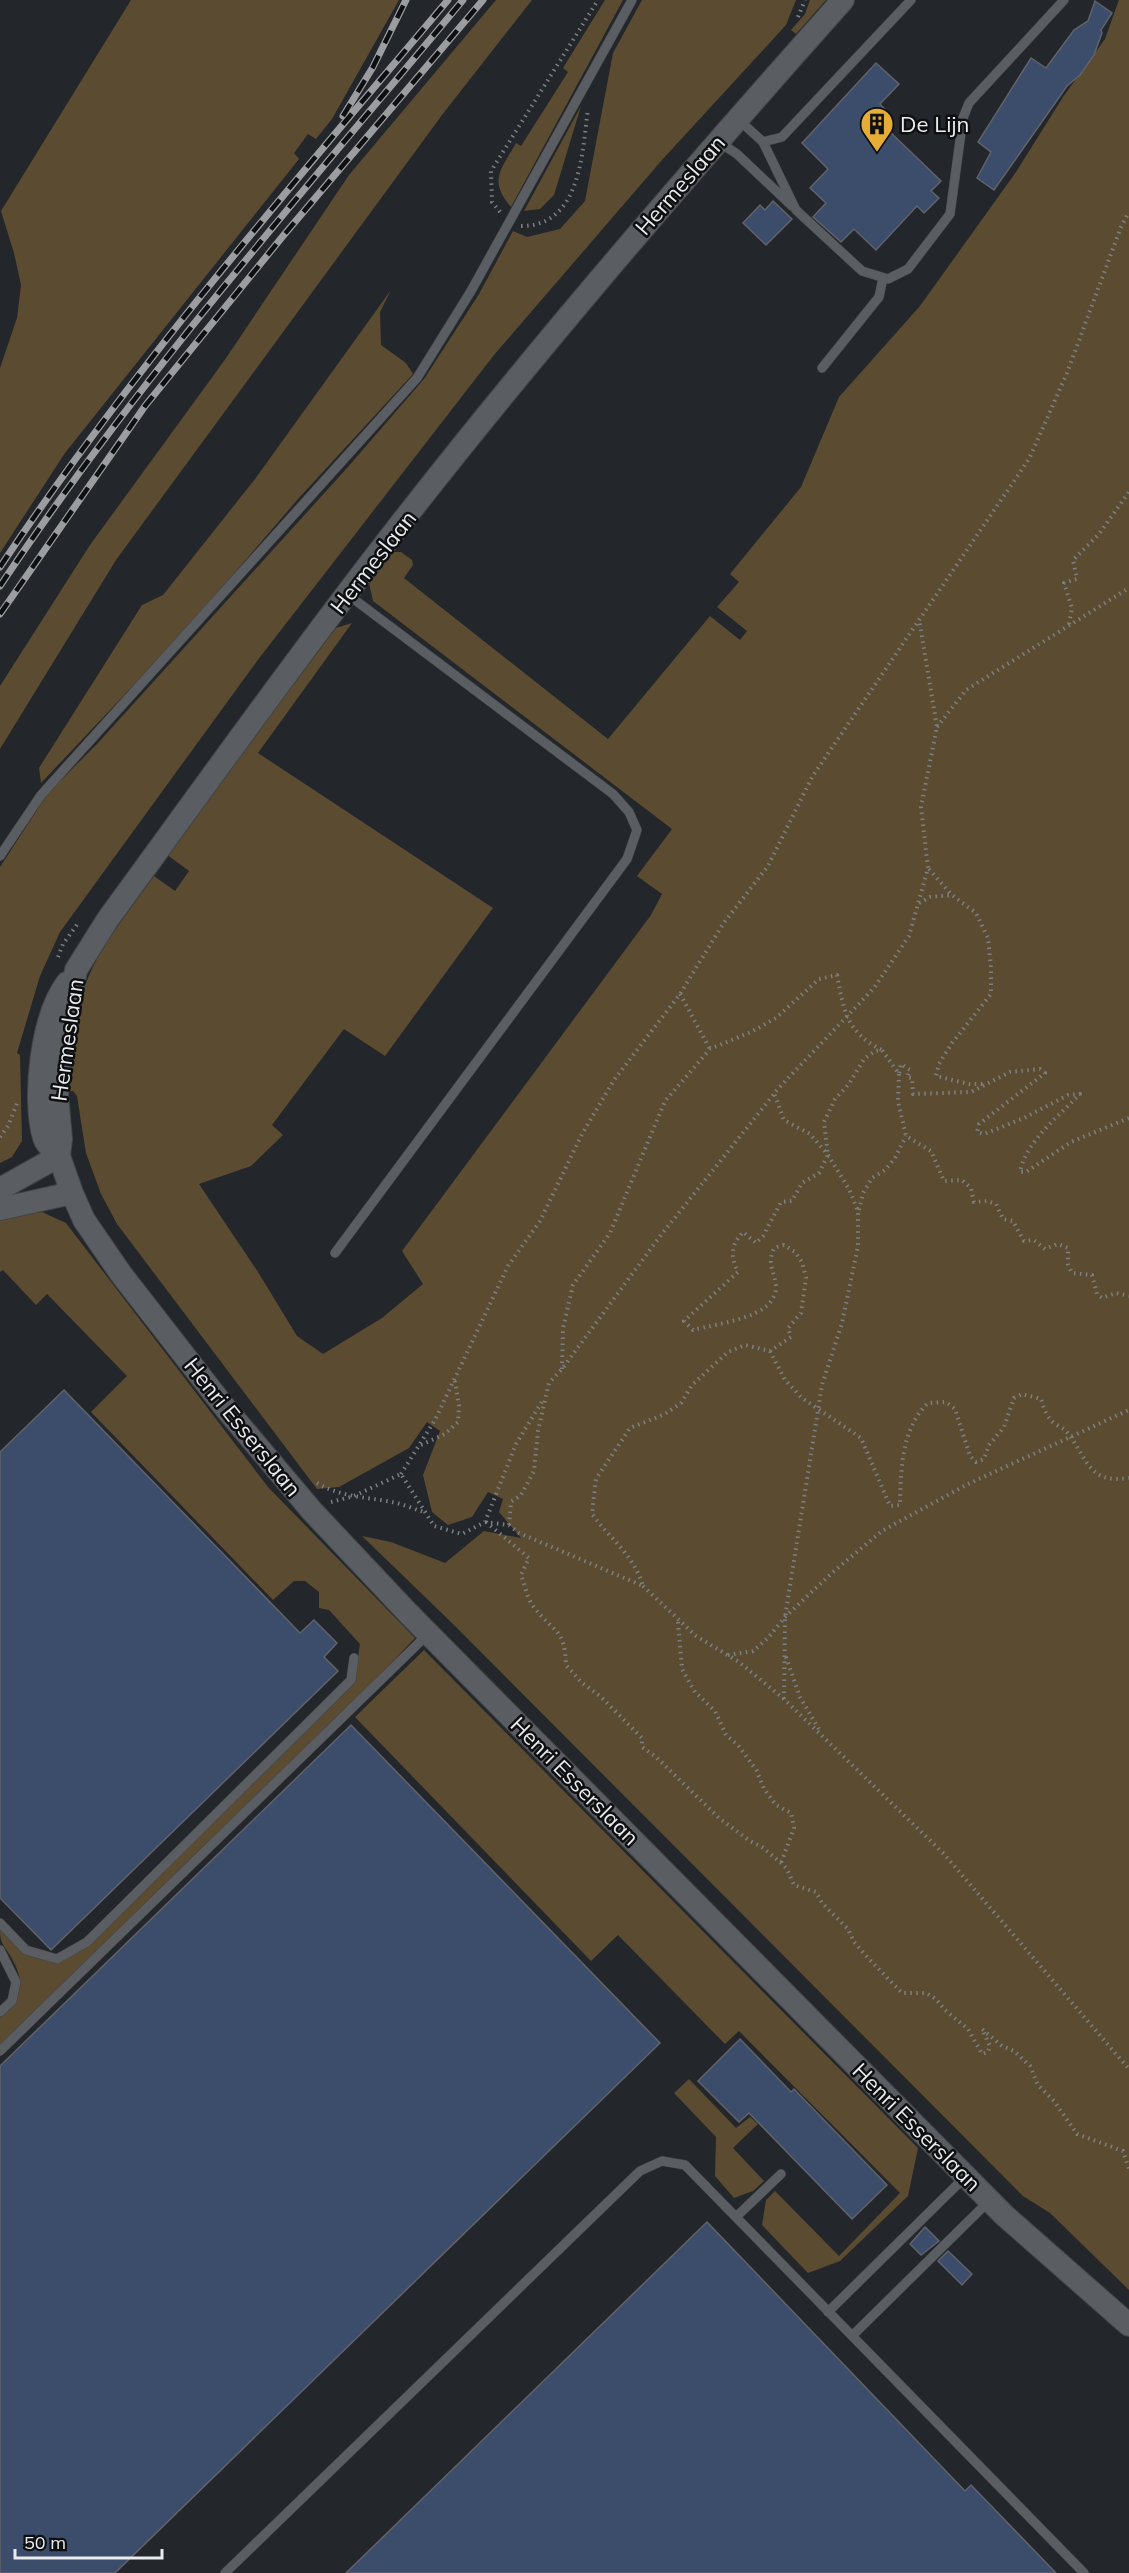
<svg xmlns="http://www.w3.org/2000/svg" width="1129" height="2573" viewBox="0 0 1129 2573" font-family="Mulish,sans-serif">
<rect width="100%" height="100%" fill="#23262a"/>
<path fill="#5b4c31" d="M 131,0 L 399,0 L 332,119 L 316,139 L 308,134 L 294,153 L 299,159 L 65,453 L 0,553 L 0,368 L 17,318 L 21,285 L 14,253 L 1,211 Z
M 496,0 L 532,0 L 442,115 L 116,560 L 0,749 L 0,686 L 90,545 L 224,361 L 349,175 Z
M 605,0 L 623,0 L 511,207 C 488,180 501,170 516,143 L 521,146 L 568,72 L 563,68 Z
M 642,0 L 796,0 L 786,25 L 662,160 L 494,355 L 257,661 L 60,932 L 40,976 L 17,1053 L 20,1055 L 22,1141 L 12,1157 L 0,1163 L 0,867 L 48,793 L 97,744 L 347,468 L 424,379 L 479,294 L 513,231 L 527,237 L 560,229 L 585,201 L 613,53 Z
M 810,0 L 826,0 L 796,34 L 791,30 L 805,14 Z
M 1119,0 L 1129,0 L 1129,2290 L 1050,2213 L 1023,2196 L 453,1624 L 362,1536 L 391,1542 L 445,1563 L 484,1531 L 521,1538 L 499,1512 L 503,1499 L 488,1492 L 472,1517 L 448,1525 L 432,1512 L 423,1475 L 440,1431 L 427,1422 L 409,1448 L 339,1487 L 317,1489 L 117,1224 L 101,1194 L 86,1153 L 77,1096 L 73,1091 L 64,1091 C 68,1046 76,997 98,957 C 114,929 135,903 154,876 L 175,891 L 189,871 L 166,854 L 336,628 L 352,623 L 258,753 L 493,908 L 385,1056 L 344,1029 L 272,1125 L 283,1135 L 251,1166 L 199,1184 L 258,1272 L 297,1336 L 323,1354 L 382,1318 L 423,1284 L 402,1251 L 651,915 L 662,894 L 637,876 L 672,829 L 373,601 L 369,583 L 393,552 L 401,552 L 412,560 L 413,565 L 404,578 L 608,739 L 710,616 L 740,640 L 747,631 L 717,607 L 739,582 L 730,574 L 801,487 L 839,397 L 920,306 L 1016,172 L 1063,97 L 1105,39 Z
M 581,106 L 554,195 L 540,209 L 524,211 Z
M 391,290 L 380,312 L 381,345 L 406,363 L 413,374 L 298,499 L 182,634 L 41,783 L 39,768 L 142,605 L 163,595 L 255,479 Z
M 42,1212 L 66,1223 L 268,1487 L 415,1638 L 356,1700 L 0,2046 L 0,2018 C 21,1997 27,1985 11,1957 C 3,1943 0,1945 0,1928 C 33,1962 45,1971 88,1945 L 354,1684 L 360,1644 L 329,1610 L 319,1608 L 319,1592 L 305,1581 L 294,1581 L 273,1600 L 91,1412 L 127,1376 L 47,1294 L 36,1305 L 3,1270 L 0,1272 L 0,1218 Z
M 424,1650 L 918,2148 L 908,2196 L 840,2261 L 808,2273 L 762,2225 L 766,2200 L 775,2191 L 839,2256 L 900,2193 L 739,2031 L 725,2044 L 618,1935 L 591,1961 L 355,1717 Z
M 689,2079 L 736,2128 L 750,2117 L 758,2124 L 733,2148 L 764,2181 L 753,2191 L 734,2198 L 715,2176 L 716,2137 L 674,2093 Z"/>
<path fill="#3c4c6b" stroke="#606369" stroke-width="1.5" d="M 1095,1 L 1112,13 L 1101,30 L 1102,33 L 1094,55 L 1080,75 L 1067,86 L 994,190 L 977,178 L 991,152 L 978,142 L 1031,58 L 1046,68 L 1074,30 L 1088,21 Z
M 876,63 L 899,84 L 880,104 L 889,114 L 890,132 L 941,181 L 931,191 L 939,198 L 924,213 L 917,206 L 876,250 L 854,229 L 841,242 L 813,217 L 826,203 L 810,188 L 828,169 L 802,143 Z
M 773,201 L 792,219 L 766,245 L 743,223 L 760,205 L 765,210 Z
M 64,1390 L 300,1633 L 314,1620 L 337,1643 L 324,1657 L 338,1671 L 51,1950 L 0,1898 L 0,1452 Z
M 351,1725 L 660,2043 L 115,2573 L 0,2573 L 0,2066 Z
M 740,2039 L 791,2092 L 794,2089 L 887,2185 L 852,2219 L 749,2113 L 739,2122 L 698,2081 Z
M 707,2222 L 965,2491 L 971,2485 L 1056,2573 L 346,2573 Z
M 925,2227 L 939,2241 L 921,2255 L 910,2244 Z
M 948,2251 L 972,2274 L 962,2285 L 938,2261 Z"/>
<g fill="none" stroke-linecap="round" stroke-linejoin="round">
<g stroke="#414448" stroke-width="10">
<path id="service" d="M 739,120 L 763,142 L 796,210 L 862,271 L 888,279 L 908,269 L 950,214 L 963,118 L 969,103 L 1064,0
M 719,142 L 737,154 L 792,206
M 763,142 L 782,137 L 911,0
M 822,368 L 879,297 L 883,278
M 0,856 L 41,795 L 417,378 L 471,291 L 632,0
M 335,1253 L 627,859 L 637,830 L 629,812 L 613,794 L 347,594
M 0,1923 L 26,1950 L 57,1959 L 87,1942 L 351,1680 L 354,1658
M 0,1950 L 16,1982 L 12,2001 L 0,2012
M 0,2051 L 428,1634
M 736,2217 L 781,2174
M 828,2312 L 965,2177
M 852,2336 L 989,2201
M 225,2573 L 640,2171 L 662,2161 L 685,2165 L 1084,2573"/>
</g>
<g stroke="#414448" stroke-width="24">
<path id="tertiary" d="M 843,0 C 680,183 520,368 371,562 C 281,679 195,800 108,919 L 76,970 L 63,1042 L 57,1094 L 61,1139 L 59,1156 L 72,1193 L 84,1220 L 121,1274 L 226,1409 L 312,1511 L 408,1613 L 1004,2215 L 1129,2325
M 59,1156 C 54,1151 46,1145 44,1138 C 32,1098 42,1016 67,983
M 0,1189 L 59,1156
M 0,1209 L 72,1193"/>
</g>
<path stroke="#7d8083" stroke-width="4" stroke-dasharray="1.5 4.5" stroke-linecap="butt" d="M 798,17 L 805,0
M 500,212 L 492,202 L 491,171 L 598,0
M 521,226 C 581,226 582,153 588,109
M 1069,624 L 1072,608 L 1064,583 L 1077,579 L 1073,560 L 1099,534 L 1129,492
M 937,727 L 966,690 L 1129,588
M 929,869 L 952,895 L 976,913 L 988,938 L 991,967 L 991,994 L 952,1043 L 939,1064 L 936,1076 L 969,1084 L 985,1084
M 919,903 L 930,897 L 952,895
M 58,957 L 63,944 L 79,922
M 680,994 L 710,1049
M 899,1074 L 898,1101 L 906,1136 L 931,1151 L 944,1181 L 962,1180 L 971,1188 L 974,1202 L 987,1201 L 996,1204 L 1003,1219 L 1013,1221 L 1024,1241 L 1034,1240 L 1045,1249 L 1058,1244 L 1068,1248 L 1068,1264 L 1072,1273 L 1092,1275 L 1097,1294 L 1102,1298 L 1116,1293 L 1129,1296
M 0,1137 L 8,1126 L 17,1103
M 859,1210 L 863,1193 L 872,1178 L 885,1170 L 895,1158 L 906,1136
M 770,1351 L 785,1380 L 802,1398 L 861,1438 L 890,1506 L 900,1505 C 901,1469 901,1429 928,1403 L 946,1402 L 955,1409 L 970,1456 L 976,1462 L 984,1459 L 989,1445 L 1004,1427 L 1014,1398 L 1022,1394 L 1041,1399 C 1043,1406 1046,1415 1051,1420 C 1055,1425 1062,1427 1066,1431 C 1087,1456 1087,1485 1129,1478
M 562,1369 L 563,1328 L 573,1285 L 610,1233 L 665,1101 L 710,1049 L 751,1032 L 776,1018 L 819,979 L 837,975 C 844,1011 846,1032 882,1050
M 421,1445 L 445,1434 L 458,1422 L 459,1406 L 455,1381
M 401,1474 L 435,1420 L 508,1266 L 540,1221 L 582,1134 L 614,1080 L 680,994 L 723,924 L 768,866 L 812,777 L 1029,459 L 1067,373 L 1121,227 L 1129,212
M 317,1483 C 340,1497 366,1497 392,1502 C 403,1504 414,1509 424,1512
M 331,1502 L 354,1496 L 401,1474 L 434,1526 L 462,1534 L 485,1522 L 516,1444 L 543,1400
M 485,1522 L 509,1525 L 519,1533 L 643,1586 C 634,1555 610,1539 592,1514 L 596,1479 L 630,1428 L 665,1414 L 681,1403 L 692,1385 L 728,1352 L 745,1345 L 770,1351 L 791,1337 L 788,1328 L 801,1313 L 806,1278 L 802,1262 L 795,1252 L 784,1245 L 774,1248 C 766,1266 776,1273 776,1288 C 774,1319 717,1323 693,1330 L 684,1321 L 738,1272 C 730,1255 731,1246 743,1232 L 756,1243 L 763,1236 L 781,1202 L 792,1201 L 802,1183 L 819,1173 L 828,1155 L 824,1122 L 835,1099 L 849,1084 L 864,1059 L 875,1051 L 882,1050 L 899,1074 L 901,1064 L 910,1070 L 907,1077 L 912,1078 L 913,1094 L 971,1092 L 1010,1072 L 1040,1069 L 1045,1073 L 979,1124 L 977,1132 L 984,1134 L 1024,1118 L 1068,1095 L 1080,1094 C 1059,1116 1026,1141 1020,1172 L 1026,1172 L 1071,1142 L 1129,1118
M 486,1522 L 529,1558 L 521,1575 C 525,1585 527,1598 533,1606 C 553,1633 565,1627 566,1665 L 581,1682 L 601,1697 L 642,1738 L 642,1747 L 655,1756 L 719,1818 L 750,1841 L 762,1847 L 781,1863 L 787,1869 L 794,1885 L 816,1892 L 822,1903 L 848,1929 L 854,1942 L 869,1959 L 902,1993 L 926,1993 L 936,1999 L 945,2010 L 968,2029 L 982,2054 L 988,2052 L 990,2046 L 982,2029 L 1002,2046 L 1014,2051 L 1030,2066 L 1038,2085 L 1054,2101 L 1077,2134 L 1123,2151 L 1129,2169
M 509,1525 L 511,1502 L 521,1495 L 534,1471 L 538,1431 L 549,1383 L 562,1369 L 661,1235 L 774,1094
M 643,1586 L 696,1636 L 739,1662 L 784,1699 L 943,1853 L 1129,2069
M 678,1622 L 682,1669 L 695,1692 L 715,1711 L 726,1735 L 738,1745 L 757,1771 L 764,1789 L 776,1805 L 791,1813 L 794,1828 L 781,1863
M 728,1655 L 753,1651 L 768,1638 L 785,1617 L 833,1572 L 882,1531 L 968,1484 L 1129,1410
M 786,1657 L 800,1697 L 820,1731
M 784,1699 L 785,1617 L 822,1385 L 842,1323 L 858,1246 L 858,1211 L 849,1189 L 828,1155 L 810,1134 L 784,1120 L 774,1093 L 874,988 L 909,936 L 928,868 L 921,807 L 937,727 L 919,619"/>
<use href="#service" stroke="#5a5d62" stroke-width="9"/>
<use href="#tertiary" stroke="#5a5d62" stroke-width="22"/>
<g stroke="#9b9da0" stroke-width="7">
<path id="rail" d="M 343,116 L 373,67 L 406,0
M 0,567 C 134,366 293,184 448,0
M 0,586 C 138,379 304,191 463,0
M 0,614 L 145,406 L 283,236 L 483,0"/>
</g>
<use href="#rail" stroke="#0e0f11" stroke-width="4.5" stroke-dasharray="14" stroke-linecap="butt"/>
</g>
<defs>
<g id="building-pin" transform="scale(1.725)"><path d="M0 17L-7.5 6A9.5 9.5 0 1 1 7.5 6Z" fill="#e5ad36" stroke="#0e0f11"/><path d="M-4-6H4V6H1V3H-1V6H-4ZM-2.5-4.3h1.7v1.8h-1.7ZM.8-4.3h1.7v1.8H.8ZM-2.5-1h1.7V.8h-1.7ZM.8-1h1.7V.8H.8Z" fill="#111"/></g>
</defs>
<g fill-rule="evenodd">
<use href="#building-pin" x="877" y="124"/>
</g>
<g text-anchor="middle" stroke-width="5" stroke-linejoin="round" paint-order="stroke">
<g font-size="22" fill="#eaebee" stroke="#0e0f11" text-anchor="start">
<text x="900" y="132">De Lijn</text>
</g>
<g font-size="22" fill="#eaebee" stroke="#0e0f11">
<text transform="translate(680 185) rotate(-49)" y="8">Hermeslaan</text>
<text transform="translate(373 562) rotate(-52)" y="8">Hermeslaan</text>
<text transform="translate(67 1040) rotate(-82)" y="8">Hermeslaan</text>
<text transform="translate(243 1427) rotate(51)" y="8">Henri Esserslaan</text>
<text transform="translate(575 1781) rotate(45)" y="8">Henri Esserslaan</text>
<text transform="translate(917 2127) rotate(45)" y="8">Henri Esserslaan</text>
</g>
</g>
<path d="M15 2549v9h147v-9" fill="none" stroke="#eaebee" stroke-width="3"/>
<text x="24" y="2549" font-size="18" fill="#eaebee" stroke="#0e0f11" stroke-width="4.5" paint-order="stroke">50 m</text>
</svg>
